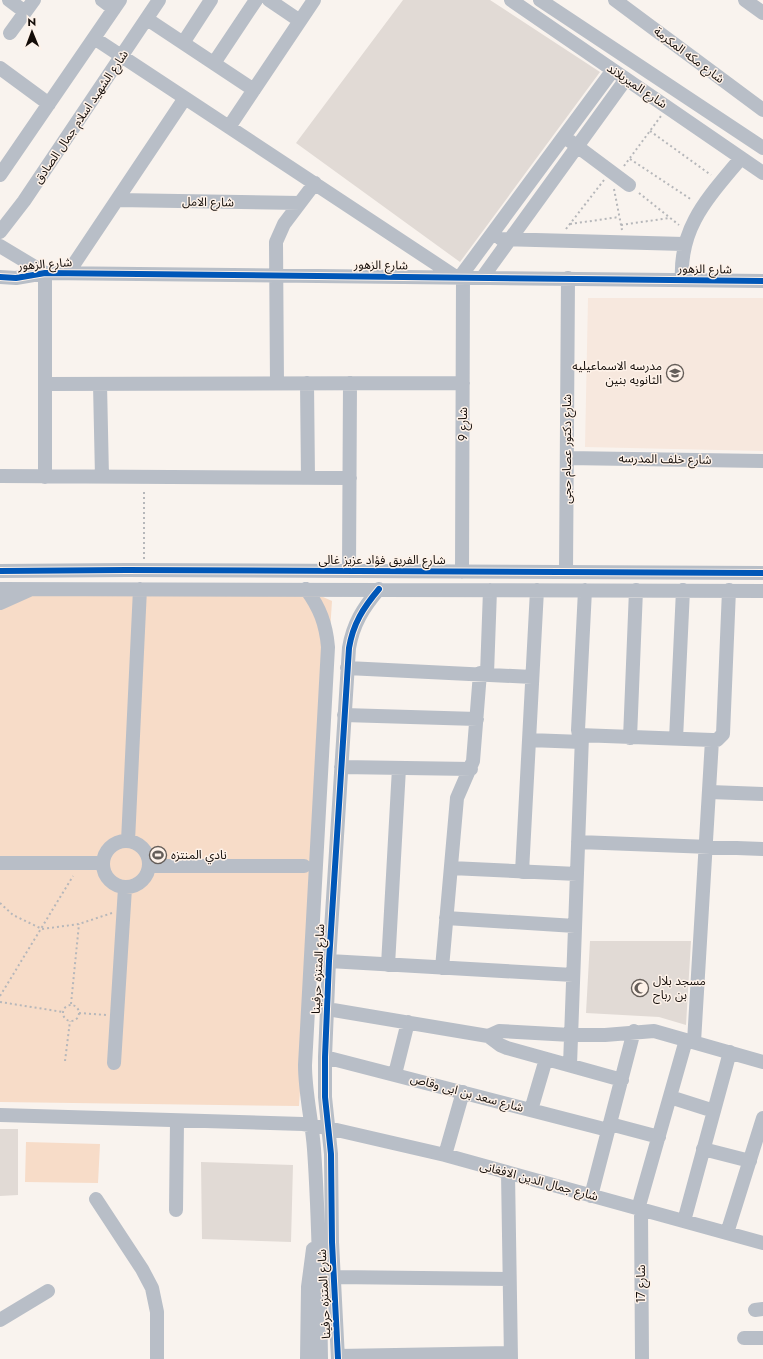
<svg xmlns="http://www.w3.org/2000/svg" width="763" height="1359" viewBox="0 0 763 1359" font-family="Jost,'Noto Sans Arabic',sans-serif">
<rect width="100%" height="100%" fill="#f9f3ee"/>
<path fill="#f7e8de" d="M 588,298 L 763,298 L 763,451 L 585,447 Z"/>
<path fill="#f7dcc8" d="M 33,595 L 312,596 L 323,597 L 332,601 L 299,1106 L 0,1102 L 0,608 Z
M 26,1142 L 100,1144 L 98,1183 L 25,1182 Z"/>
<path fill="#e1dad5" d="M 403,0 L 490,0 L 600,72 L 460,262 L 296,143 Z
M 590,941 L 691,941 L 686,1025 L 659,1017 L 586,1013 Z
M 0,1129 L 18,1129 L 18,1195 L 0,1196 Z
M 201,1162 L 293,1165 L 291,1242 L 202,1239 Z"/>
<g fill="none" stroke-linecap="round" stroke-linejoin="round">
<path stroke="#b6b7ba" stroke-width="2" stroke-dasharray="2 3" stroke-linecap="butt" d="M 650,131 L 711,175
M 630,159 L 692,200
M 624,166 L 661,116
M 614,189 L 622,230
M 639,193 L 679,225
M 570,224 L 619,217
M 621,225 L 669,218
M 566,229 L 604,180
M 144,559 L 144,489
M 0,903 L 13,915 L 42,929 L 79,924 L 112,913
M 0,996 L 73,876
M 0,1002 L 63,1012
M 71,1004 L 79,924
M63 1013a8 8 0 1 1 16 0a8 8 0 1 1-16 0Z
M 79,1013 L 106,1015
M 65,1061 L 70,1021"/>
<path stroke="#b8bec7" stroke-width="14" d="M 9,0 L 25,12
M 102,0 L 114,9
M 269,0 L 300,21
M 511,0 L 763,173
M 540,0 L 763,148
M 615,0 L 763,110
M 745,0 L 763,13
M 147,19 L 254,90
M 10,33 L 34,0
M 94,38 L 456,277
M 183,43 L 211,0
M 214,63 L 256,0
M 0,68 L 49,104
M 229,127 L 314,0
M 570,141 L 629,185
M 0,175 L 120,0
M 117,200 L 300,203
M 0,232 L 24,201 L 159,0
M 501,239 L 684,244
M 0,246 L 45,273
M 68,273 L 185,98
M 0,277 L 16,278 L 45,273 L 763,281
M 460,277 L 613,70
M 482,278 L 626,79
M 682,280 C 679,226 709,197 741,158
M 277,383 L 276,242 L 284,224 L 315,183
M 307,383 L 308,478
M 45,384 L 463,383
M 100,384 L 102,477
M 567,458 L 763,461
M 0,476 L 350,478
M 45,477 L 45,273
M 0,571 L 126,570 L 763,573
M 349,571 L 350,383
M 462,572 L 463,277
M 566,572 L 568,278
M 0,589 L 763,591
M 306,589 C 320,608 326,624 328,647 L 305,1065 C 305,1093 312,1121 314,1149 C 319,1219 320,1289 321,1359
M 585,590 L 578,730 L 579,735 L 712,740 L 717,740 L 723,734 L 729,590
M 0,603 L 29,590
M 347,668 L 532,677
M 487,674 L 490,590
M 344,715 L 477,719
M 630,738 L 636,590
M 676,739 L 683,590
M 529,740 L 582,742
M 341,767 L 471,769
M 710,792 L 763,794
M103 864a23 23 0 1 1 46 0a23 23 0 1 1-46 0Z
M 128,841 L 140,589
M 578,842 L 763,849
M 0,863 L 102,863
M 149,866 L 304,866
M 451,868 L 577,874
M 522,872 L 537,590
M 446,918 L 575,926
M 329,961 L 573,975
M 388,965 L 399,768
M 442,968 L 457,798 L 473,761 L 480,673
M 327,1009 L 488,1036 L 500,1045 L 507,1048 L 622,1080
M 488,1036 L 499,1031 L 571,1035 L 605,1035 L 654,1031 L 763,1062
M 694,1042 L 712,740
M 325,1057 L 608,1130
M 114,1063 L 125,888
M 570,1065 L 582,736
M 395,1074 L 408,1022
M 670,1097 L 714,1111
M 531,1110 L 546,1059
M 0,1115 L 303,1124 L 328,1128 L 445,1155 L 763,1243
M 610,1124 L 659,1137
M 703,1149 L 750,1161
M 445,1155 L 463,1092
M 508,1173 L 511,1359
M 591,1196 L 634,1031
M 96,1199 L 142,1269 L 152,1288 L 157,1312 L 157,1359
M 638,1209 L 686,1040
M 176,1210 L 177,1122
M 641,1210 L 642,1359
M 684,1221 L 730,1052
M 727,1233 L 763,1118
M 335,1277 L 509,1279
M 755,1310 L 763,1309
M 0,1320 L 48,1291
M 744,1338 L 763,1338
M 338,1356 L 510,1353
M 307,1359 L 308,1287 L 313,1249
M 338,1359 L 332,1242 L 331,1154 L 325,1097 L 325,1057 L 329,961 L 349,648 C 353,624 363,608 379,589"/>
<g stroke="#fef2e9" stroke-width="8">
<path id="cycleway" d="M 0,277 L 16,278 L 45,273 L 763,281
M 0,571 L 126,570 L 763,573
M 338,1359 L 332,1242 L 331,1154 L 325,1097 L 325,1057 L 329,961 L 349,648 C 353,624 363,608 379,589"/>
</g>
<use href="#cycleway" stroke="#0057b8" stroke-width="6"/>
</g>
<defs>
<g id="school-ring" transform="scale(0.9)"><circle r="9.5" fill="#fef2e9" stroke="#645d58" stroke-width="1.5"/><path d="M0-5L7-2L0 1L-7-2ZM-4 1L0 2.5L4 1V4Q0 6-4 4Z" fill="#645d58"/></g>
<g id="stadium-ring" transform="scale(0.9)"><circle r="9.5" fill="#fef2e9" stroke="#645d58" stroke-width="1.5"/><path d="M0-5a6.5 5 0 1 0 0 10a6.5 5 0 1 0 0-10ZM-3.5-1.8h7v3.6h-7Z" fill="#645d58"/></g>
<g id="mosque-ring" transform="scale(0.9)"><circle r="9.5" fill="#fef2e9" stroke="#645d58" stroke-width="1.5"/><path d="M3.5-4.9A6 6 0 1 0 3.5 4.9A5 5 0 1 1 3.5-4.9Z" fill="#645d58"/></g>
</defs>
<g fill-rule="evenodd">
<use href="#school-ring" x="675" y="373"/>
<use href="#stadium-ring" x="158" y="855"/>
<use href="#mosque-ring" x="640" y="988"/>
</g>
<g text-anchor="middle" stroke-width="3" stroke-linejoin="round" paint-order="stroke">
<g font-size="12" fill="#130c08" stroke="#fef2e9">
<text transform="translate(689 55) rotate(37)" y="4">شارع مكه المكرمة</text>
<text transform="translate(637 86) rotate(34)" y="4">شارع الميريلاند</text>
<text transform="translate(81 117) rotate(-56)" y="4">شارع الشهيد اسلام جمال الصادق</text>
<text transform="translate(208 202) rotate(1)" y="4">شارع الامل</text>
<text transform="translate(45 264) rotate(-4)" y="4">شارع الزهور</text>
<text transform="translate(381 265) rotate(1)" y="4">شارع الزهور</text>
<text transform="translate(705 269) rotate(1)" y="4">شارع الزهور</text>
<text transform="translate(463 424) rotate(-90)" y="4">شارع 9</text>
<text transform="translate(567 449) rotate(-90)" y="4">شارع دكتور عصام حجى</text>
<text transform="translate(665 459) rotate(1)" y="4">شارع خلف المدرسه</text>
<text x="382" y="564">شارع الفريق فؤاد عزيز غالى</text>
<text transform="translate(318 969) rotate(-87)" y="4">شارع المتنزه حرفينا</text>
<text transform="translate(467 1093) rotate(15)" y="4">شارع سعد بن ابى وقاص</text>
<text transform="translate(539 1181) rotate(15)" y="4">شارع جمال الدين الافغانى</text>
<text transform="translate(641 1284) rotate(-90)" y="4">شارع 17</text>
<text transform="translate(324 1294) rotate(-93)" y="4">شارع المتنزه حرفينا</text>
</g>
<g font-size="12" fill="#130c08" stroke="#fef2e9" text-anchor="start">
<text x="662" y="370" text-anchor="end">مدرسه الاسماعيليه<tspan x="662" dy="14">الثانويه بنين</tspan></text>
<text x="171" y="859">نادي المنتزه</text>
<text x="653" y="985">مسجد بلال<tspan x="653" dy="14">بن رباح</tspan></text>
</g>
</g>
<g transform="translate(32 32) rotate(359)" stroke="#fef2e9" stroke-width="3" paint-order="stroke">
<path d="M0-3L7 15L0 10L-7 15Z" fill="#130c08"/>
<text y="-6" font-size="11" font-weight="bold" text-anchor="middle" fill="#130c08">N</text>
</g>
</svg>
